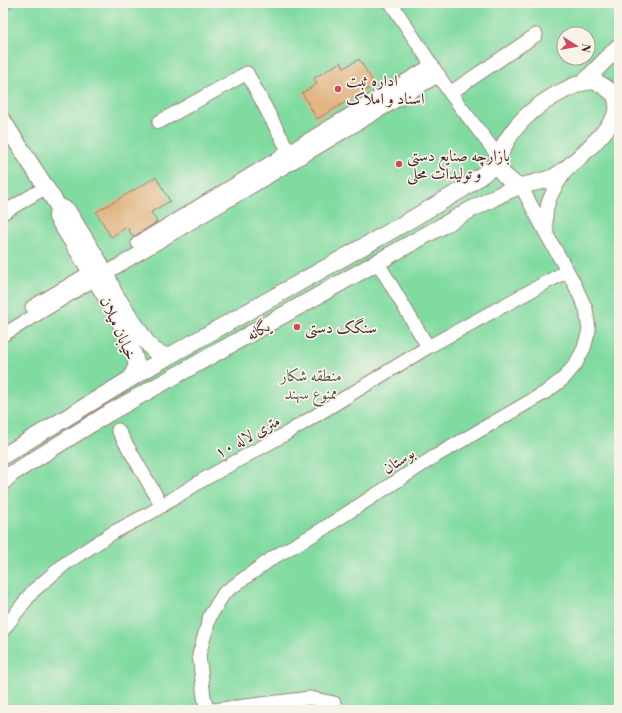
<svg xmlns="http://www.w3.org/2000/svg" width="622" height="713" viewBox="0 0 622 713" font-family="'Libre Bodoni',Amiri,serif">
<rect width="100%" height="100%" fill="#f7f3e8"/>
<filter id="ink" filterUnits="userSpaceOnUse"><feTurbulence type="fractalNoise" baseFrequency=".025" numOctaves="2"/><feDisplacementMap in="SourceGraphic" scale="8" xChannelSelector="R" yChannelSelector="G"/><feConvolveMatrix kernelMatrix="1 2 1 2 8 2 1 2 1" color-interpolation-filters="sRGB"/></filter>
<filter id="wash" filterUnits="userSpaceOnUse"><feTurbulence type="fractalNoise" baseFrequency=".012" numOctaves="4" result="noise"/><feDisplacementMap in="SourceGraphic" scale="16" xChannelSelector="R" yChannelSelector="G"/><feGaussianBlur stdDeviation="0.9" result="paint"/><feColorMatrix in="noise" values="0 0 0 0 0 0 0 0 0 0 0 0 0 0 0 0 0 1.4 0 .05"/><feComposite in="paint" operator="in"/></filter>
<g filter="url(#wash)">
<rect width="100%" height="100%" fill="#ebe1c1"/>
<path fill="#80dba1" stroke="#657d66" fill-rule="evenodd" d="M 3,3 L 619,3 L 619,710 L 3,710 ZM 564,34 L 588,34 L 588,58 L 564,58 Z"/>
<g id="blocks">
<path fill="#e2b480" d="M 359,59 L 375,85 L 317,119 L 302,93 L 317,84 L 314,78 L 341,62 L 344,68 Z
M 156,177 L 170,201 L 151,212 L 157,222 L 133,237 L 127,227 L 111,237 L 96,212 Z"/>
</g>
</g>
<g filter="url(#ink)">
<use href="#blocks" fill-opacity="0" stroke="#9a8076" stroke-width="1"/>
<g fill="none" stroke-linecap="round" stroke-linejoin="round">
<g stroke="#9a8076" stroke-width="15">
<path id="minor" d="M 391,3 L 450,93 L 499,157
M 3,5 L 5,3
M 450,93 L 536,35
M 159,122 L 247,73 L 289,152
M 3,213 L 46,187
M 547,232 C 542,206 552,191 566,171
M 138,243 L 432,65
M 378,263 L 428,347
M 106,273 L 439,75
M 32,307 L 91,272
M 3,335 L 95,279
M 118,430 L 162,506
M 3,630 L 33,591 L 66,563 L 114,532 L 152,512 L 201,481 L 287,433 L 428,347 L 567,271
M 207,710 L 204,697 L 199,655 L 210,616 L 224,593 L 274,557 L 318,532 L 434,457 L 546,392 L 564,378 L 575,365 L 584,348 L 589,330 L 586,309 L 573,281 L 548,237 L 521,186
M 213,710 L 310,698 L 334,703 L 335,710"/>
</g>
<g stroke="#9a8076" stroke-width="18">
<path id="major" d="M 584,82 L 619,46
M 3,121 L 58,206 L 67,210 L 101,265
M 58,206 L 57,217 L 91,272
M 106,273 L 114,293 L 145,340 L 153,350 L 167,357
M 95,279 C 104,294 139,352 136,367 C 135,370 132,375 131,378
M 3,456 L 155,364 L 398,227 L 463,189 L 497,164
M 3,482 L 11,474 L 109,413 L 472,209 C 486,203 504,191 518,187 C 530,183 542,182 554,177 C 571,167 611,130 617,111 C 618,107 616,100 616,96 C 610,91 603,84 595,82 C 584,80 573,86 563,91 C 533,106 506,130 497,164 L 503,174 L 518,187"/>
</g>
<use href="#minor" stroke="#fff" stroke-width="13"/>
<use href="#major" stroke="#fff" stroke-width="16"/>
</g>
</g>
<g fill="#d1495b" stroke="#f7f3e8" stroke-width="1.5">
<circle cx="338" cy="89" r="4"/>
<circle cx="399" cy="164" r="4"/>
<circle cx="297" cy="327" r="4"/>
</g>
<g text-anchor="middle" stroke-width="3.5" stroke-linejoin="round" paint-order="stroke">
<g font-size="16" fill="#4a1f2b" stroke="#f7f3e8" text-anchor="start">
<text x="346" y="86">اداره ثبت<tspan x="346" dy="18">اسناد و املاک</tspan></text>
<text x="407" y="161">بازارچه صنایع دستی<tspan x="407" dy="18">و تولیدات محلی</tspan></text>
<text x="305" y="333">سنگک دستی</text>
</g>
<g font-size="16" fill="#4a1f2b" stroke="#f7f3e8">
<text transform="translate(119 328) rotate(66)" y="6">خیابان میلان</text>
<text transform="translate(258 330) rotate(-29)" y="6">یگانه</text>
<text transform="translate(247 436) rotate(-29)" y="6">۱۰ متری لاله</text>
<text transform="translate(398 460) rotate(-33)" y="6">بوستان</text>
</g>
<g font-size="16" fill="#5a574e" stroke="#f7f3e8">
<text x="311" y="381">منطقه شکار<tspan x="311" dy="18">ممنوع سهند</tspan></text>
</g>
</g>
<rect width="622" height="713" fill="none" stroke="#f7f3e8" stroke-width="16"/>
<g transform="translate(576 46) rotate(101)"><circle r="19" fill="#f7f3e8" stroke="#b29e9c"/>
<path d="M0-3L7 15L0 10L-7 15Z" fill="#d1495b"/>
<text y="-6" font-size="11" font-weight="bold" text-anchor="middle" fill="#4a1f2b">N</text>
</g>
</svg>
